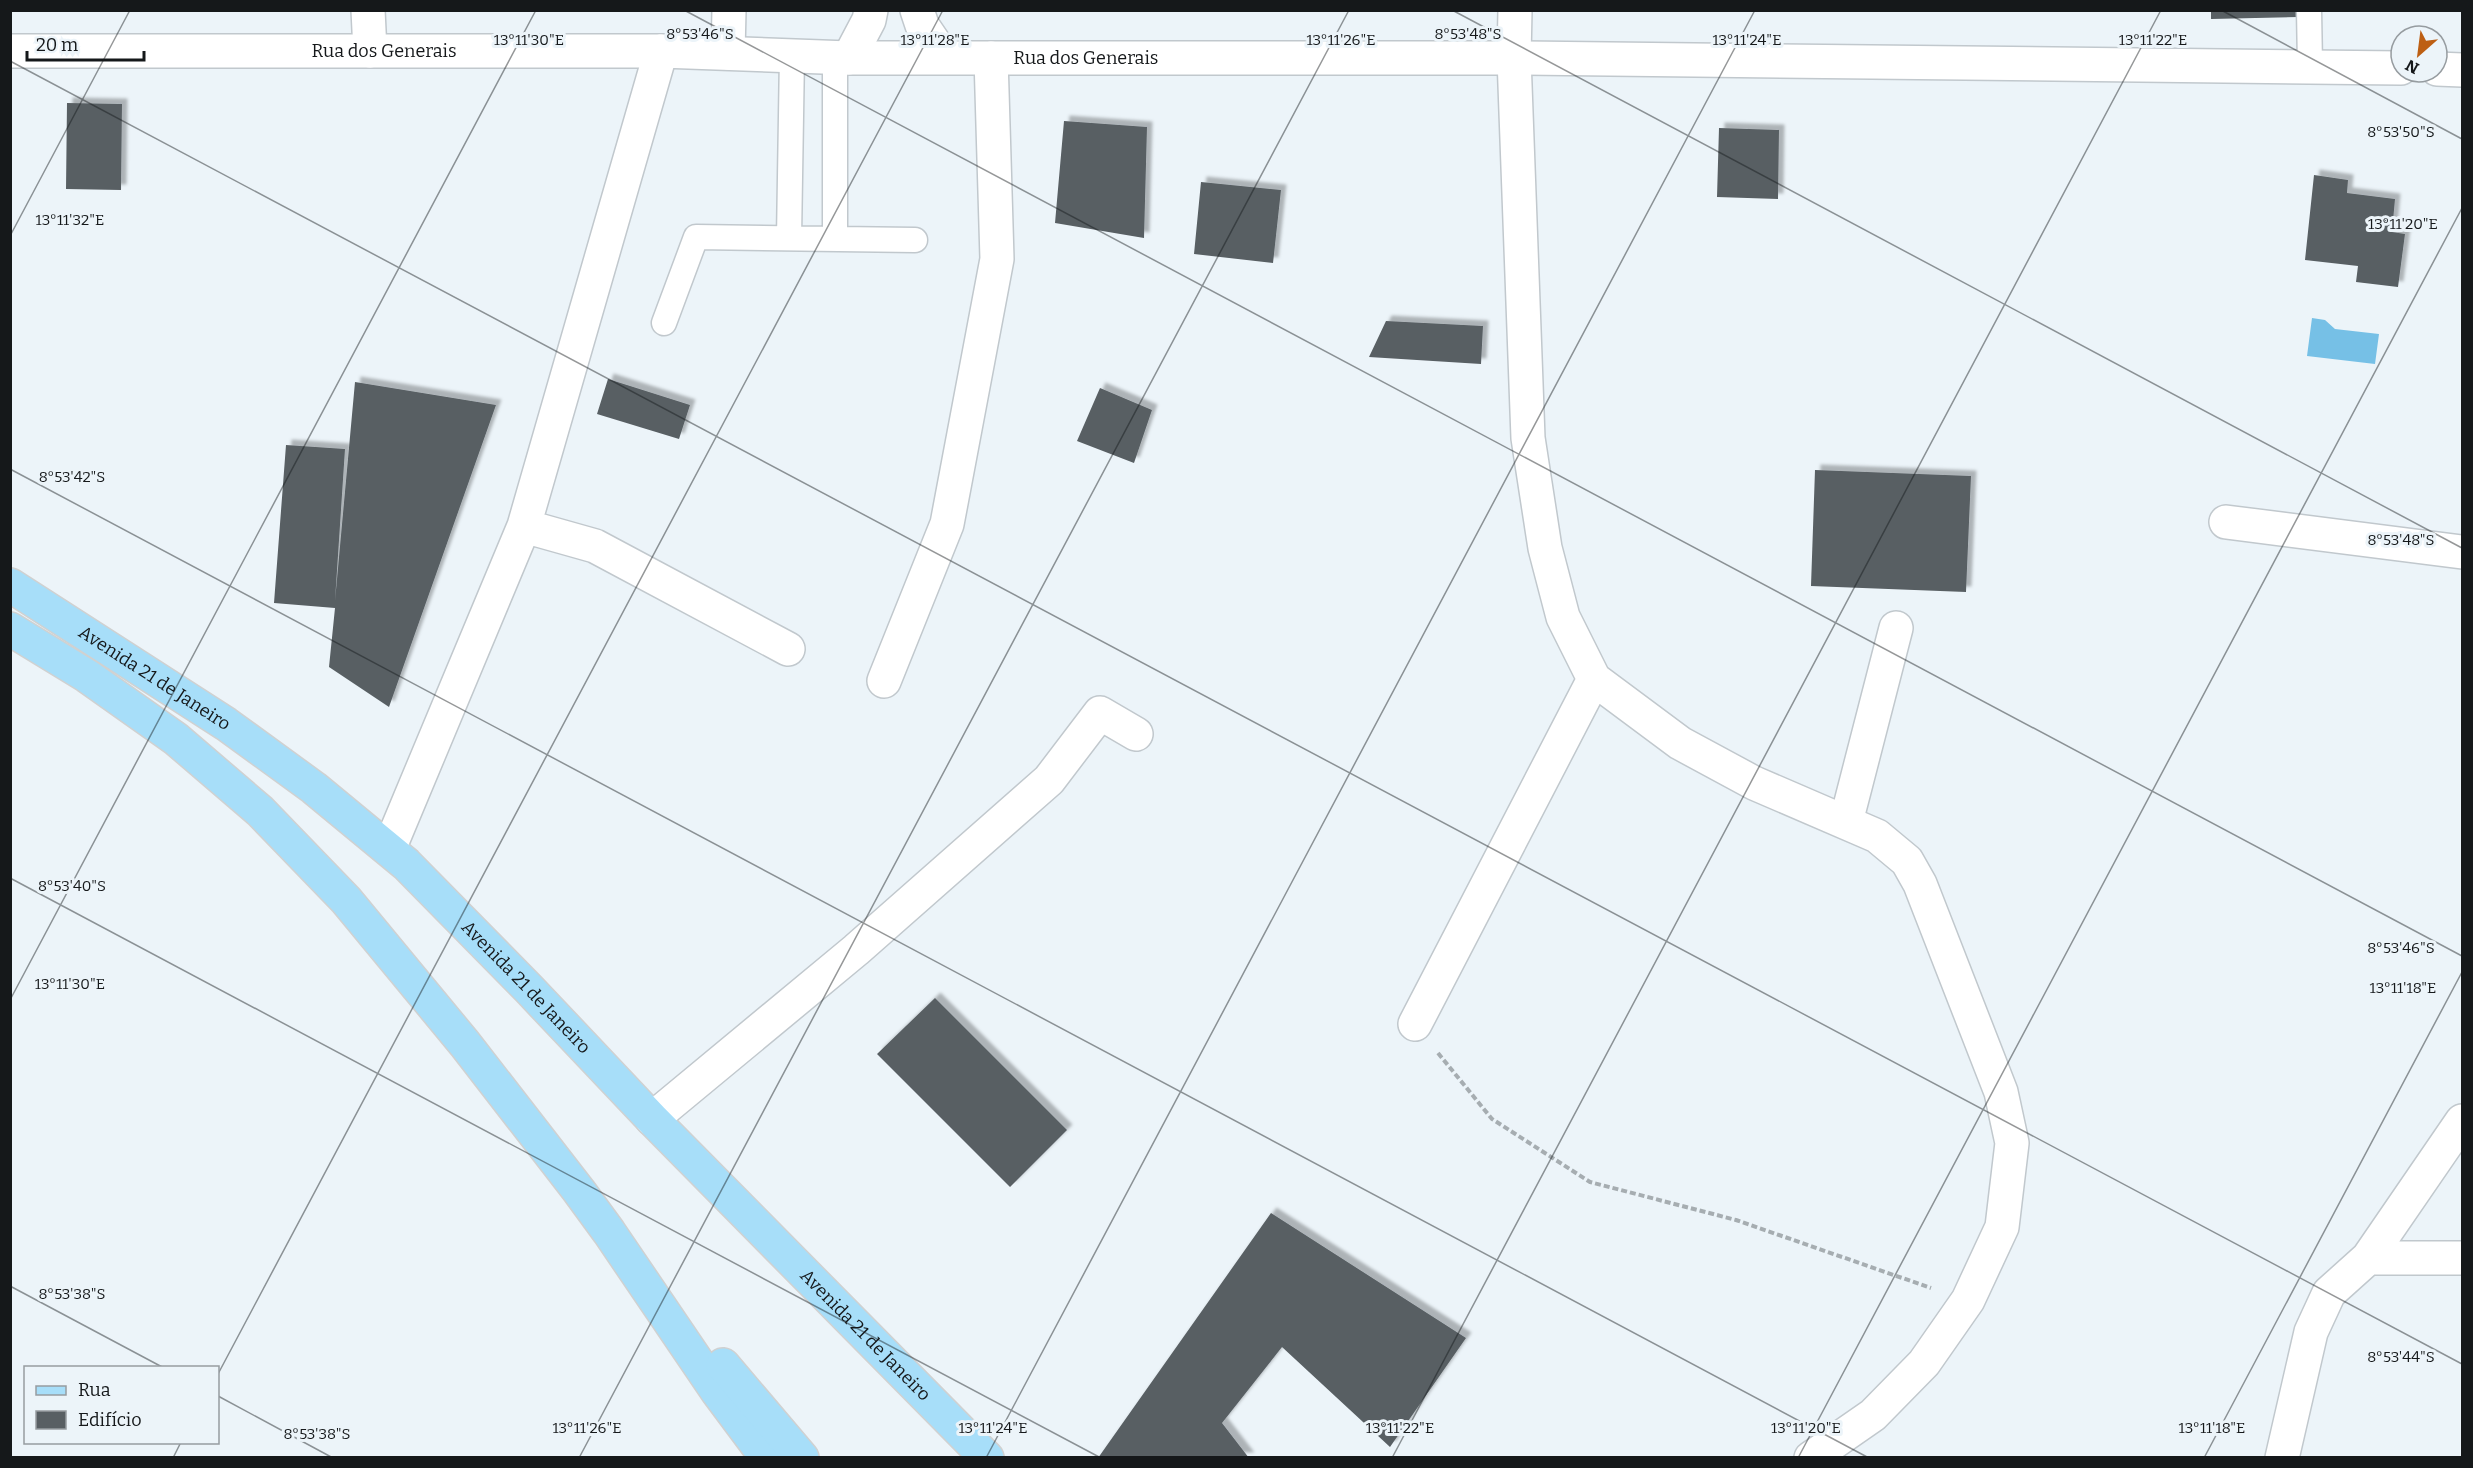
<svg xmlns="http://www.w3.org/2000/svg" width="2473" height="1468" viewBox="0 0 2473 1468" font-family="Bitter,serif">
<defs>
<filter id="shadow"><feDropShadow dx="5.5" dy="-5.5" stdDeviation="1.5" flood-color="#0004"/></filter>
</defs>
<rect width="100%" height="100%" fill="#ecf4f9"/>
<!-- water -->
<path fill="#76c0e6" d="M 2312,318 L 2325,320 L 2335,329 L 2379,334 L 2375,364 L 2307,356 Z"/>
<!-- building -->
<path fill="#585f63" filter="url(#shadow)" d="M 2211,10 L 2297,10 L 2298,17 L 2211,19 Z
M 67,103 L 122,104 L 121,190 L 66,189 Z
M 1064,121 L 1147,127 L 1144,238 L 1055,223 Z
M 1719,128 L 1779,130 L 1778,199 L 1717,197 Z
M 2314,175 L 2348,180 L 2347,193 L 2395,199 L 2392,232 L 2405,234 L 2398,287 L 2356,282 L 2358,266 L 2305,260 Z
M 1201,182 L 1281,190 L 1273,263 L 1194,254 Z
M 1386,321 L 1483,326 L 1481,364 L 1369,357 Z
M 608,379 L 690,405 L 679,439 L 597,414 Z
M 355,382 L 496,405 L 389,707 L 329,667 L 335,608 L 274,603 L 286,445 L 345,449 L 335,601 Z
M 1100,388 L 1152,410 L 1134,463 L 1077,441 Z
M 1815,470 L 1971,476 L 1966,592 L 1811,586 Z
M 935,998 L 1067,1130 L 1010,1187 L 877,1054 Z
M 1271,1213 L 1466,1338 L 1390,1447 L 1282,1347 L 1222,1423 L 1249,1458 L 1098,1458 Z"/>
<g fill="none" stroke-linecap="round" stroke-linejoin="round">
<!-- service casing -->
<g stroke="#c1c8cd" stroke-width="27">
<path id="service" d="M 2309,10 L 2310,65
M 835,57 L 835,239
M 789,238 L 792,55
M 664,323 L 696,237 L 915,240"/>
</g>
<!-- minor casing -->
<g stroke="#c1c8cd" stroke-width="36">
<path id="minor" d="M 368,10 L 370,51
M 917,10 L 922,25 L 943,56
M 1515,10 L 1514,58 L 1528,438 L 1545,548 L 1563,617 L 1594,679 L 1680,743 L 1754,783 L 1877,836 L 1907,861 L 1920,884 L 2001,1092 L 2012,1143 L 2002,1227 L 1968,1300 L 1924,1363 L 1873,1415 L 1811,1458
M 728,53 L 729,10
M 849,58 L 869,20 L 871,10
M 2226,522 L 2462,552
M 524,526 L 595,546 L 788,649
M 884,681 L 947,524 L 997,259 L 991,58
M 1846,822 L 1896,628
M 389,849 L 524,526 L 661,51
M 1415,1024 L 1594,679
M 652,1119 L 856,950 L 1049,780 L 1100,713 L 1136,734
M 2368,1258 L 2462,1258
M 2282,1458 L 2311,1332 L 2329,1293 L 2368,1258 L 2462,1121"/>
</g>
<!-- tertiary casing -->
<g stroke="#c1c8cd" stroke-width="36">
<g id="tertiary">
<path id="s1" d="M 10,51 L 661,51 L 849,58 L 1514,58 L 2401,68"/>
<path d="M 2437,69 L 2462,70"/>
</g>
</g>
<!-- primary casing -->
<g stroke="#d0d1d1" stroke-width="36">
<g id="primary">
<path id="s2" d="M 10,585 L 226,724 L 314,788 L 406,864 L 529,989 L 652,1119 L 987,1458"/>
<path d="M 10,629 L 87,676 L 176,739 L 260,811 L 346,900 L 465,1044 L 579,1191 L 609,1232 L 717,1391 L 767,1458"/>
<path d="M 723,1365 L 802,1458"/>
</g>
</g>
<!-- path -->
<path stroke="#a6adb1" stroke-width="4" stroke-dasharray="6 3" stroke-linecap="butt" d="M 1438,1053 L 1492,1119 L 1590,1182 L 1736,1220 L 1931,1288"/>
<!-- service -->
<use href="#service" stroke="#fff" stroke-width="24"/>
<!-- minor -->
<use href="#minor" stroke="#fff" stroke-width="33"/>
<!-- tertiary -->
<use href="#tertiary" stroke="#fff" stroke-width="33"/>
<!-- primary -->
<use href="#primary" stroke="#a7def9" stroke-width="33"/>
</g>
<!-- ticks -->
<path fill="none" stroke="#15181a" stroke-width="1.5" stroke-opacity="0.45" d="M 684,10 L 2462,956M 1452,10 L 2462,548M 2221,10 L 2462,139M 10,61 L 2462,1364M 10,236 L 130,10M 10,469 L 1869,1458M 10,878 L 1101,1458M 10,1000 L 536,10M 10,1286 L 164,1368M 218,1374 L 943,10M 218,1396 L 333,1458M 173,1458 L 181,1442M 579,1458 L 1349,10M 986,1458 L 1755,10M 1392,1458 L 2161,10M 1798,1458 L 2462,208M 2204,1458 L 2462,972"/>
<g text-anchor="middle" stroke-width="6" stroke-linejoin="round" paint-order="stroke">
<!-- street labels -->
<g font-size="18" fill="#15181a" stroke="#ecf4f9">
<text dy="6" stroke="none"><textPath href="#s1" startOffset="374">Rua dos Generais</textPath></text>
<text dy="6" stroke="none"><textPath href="#s1" startOffset="1076">Rua dos Generais</textPath></text>
<text dy="6" stroke="none"><textPath href="#s2" startOffset="172">Avenida 21 de Janeiro</textPath></text>
<text dy="6" stroke="none"><textPath href="#s2" startOffset="657">Avenida 21 de Janeiro</textPath></text>
<text dy="6" stroke="none"><textPath href="#s2" startOffset="1143">Avenida 21 de Janeiro</textPath></text>
</g>
</g>
<g font-size="15" text-anchor="middle" fill="#15181a" stroke="#ecf4f9" stroke-width="6" stroke-linejoin="round" paint-order="stroke">
<text x="700" y="39">8°53'46"S</text>
<text x="1468" y="39">8°53'48"S</text>
<text x="529" y="45">13°11'30"E</text>
<text x="935" y="45">13°11'28"E</text>
<text x="1341" y="45">13°11'26"E</text>
<text x="1747" y="45">13°11'24"E</text>
<text x="2153" y="45">13°11'22"E</text>
<text x="2401" y="137">8°53'50"S</text>
<text x="70" y="225">13°11'32"E</text>
<text x="2403" y="229">13°11'20"E</text>
<text x="72" y="482">8°53'42"S</text>
<text x="2401" y="545">8°53'48"S</text>
<text x="72" y="891">8°53'40"S</text>
<text x="2401" y="953">8°53'46"S</text>
<text x="70" y="989">13°11'30"E</text>
<text x="2403" y="993">13°11'18"E</text>
<text x="72" y="1299">8°53'38"S</text>
<text x="2401" y="1362">8°53'44"S</text>
<text x="587" y="1433">13°11'26"E</text>
<text x="993" y="1433">13°11'24"E</text>
<text x="1400" y="1433">13°11'22"E</text>
<text x="1806" y="1433">13°11'20"E</text>
<text x="2212" y="1433">13°11'18"E</text>
<text x="317" y="1439">8°53'38"S</text>
</g>
<!-- border -->
<rect width="2473" height="1468" fill="none" stroke="#15181a" stroke-width="24"/>
<!-- legend -->
<rect x="24" y="1366" width="195" height="78" fill="#ecf4f9" stroke="#969ca0" stroke-width="1.5"/>
<rect x="36" y="1386" width="30" height="9" fill="#a7def9" stroke="#969ca0" stroke-width="1.5"/>
<text x="78" y="1396" font-size="18" fill="#15181a">Rua</text>
<rect x="36" y="1411" width="30" height="18" fill="#585f63" stroke="#969ca0" stroke-width="1.5"/>
<text x="78" y="1426" font-size="18" fill="#15181a">Edifício</text>
<!-- north arrow -->
<g transform="translate(2419 54) rotate(208)"><circle r="28" fill="#ecf4f9" stroke="#969ca0" stroke-width="1.5"/>
<path d="M0-4.5L10 22L0 15L-10 22Z" fill="#bd5f13"/>
<text y="-9" font-size="16" font-weight="bold" text-anchor="middle" fill="#15181a">N</text>
</g>
<!-- scale -->
<path d="M27 51v9h117v-9" fill="none" stroke="#15181a" stroke-width="3"/>
<text x="36" y="51" font-size="18" fill="#15181a" stroke="#ecf4f9" stroke-width="4.5" paint-order="stroke">20 m</text>
</svg>
